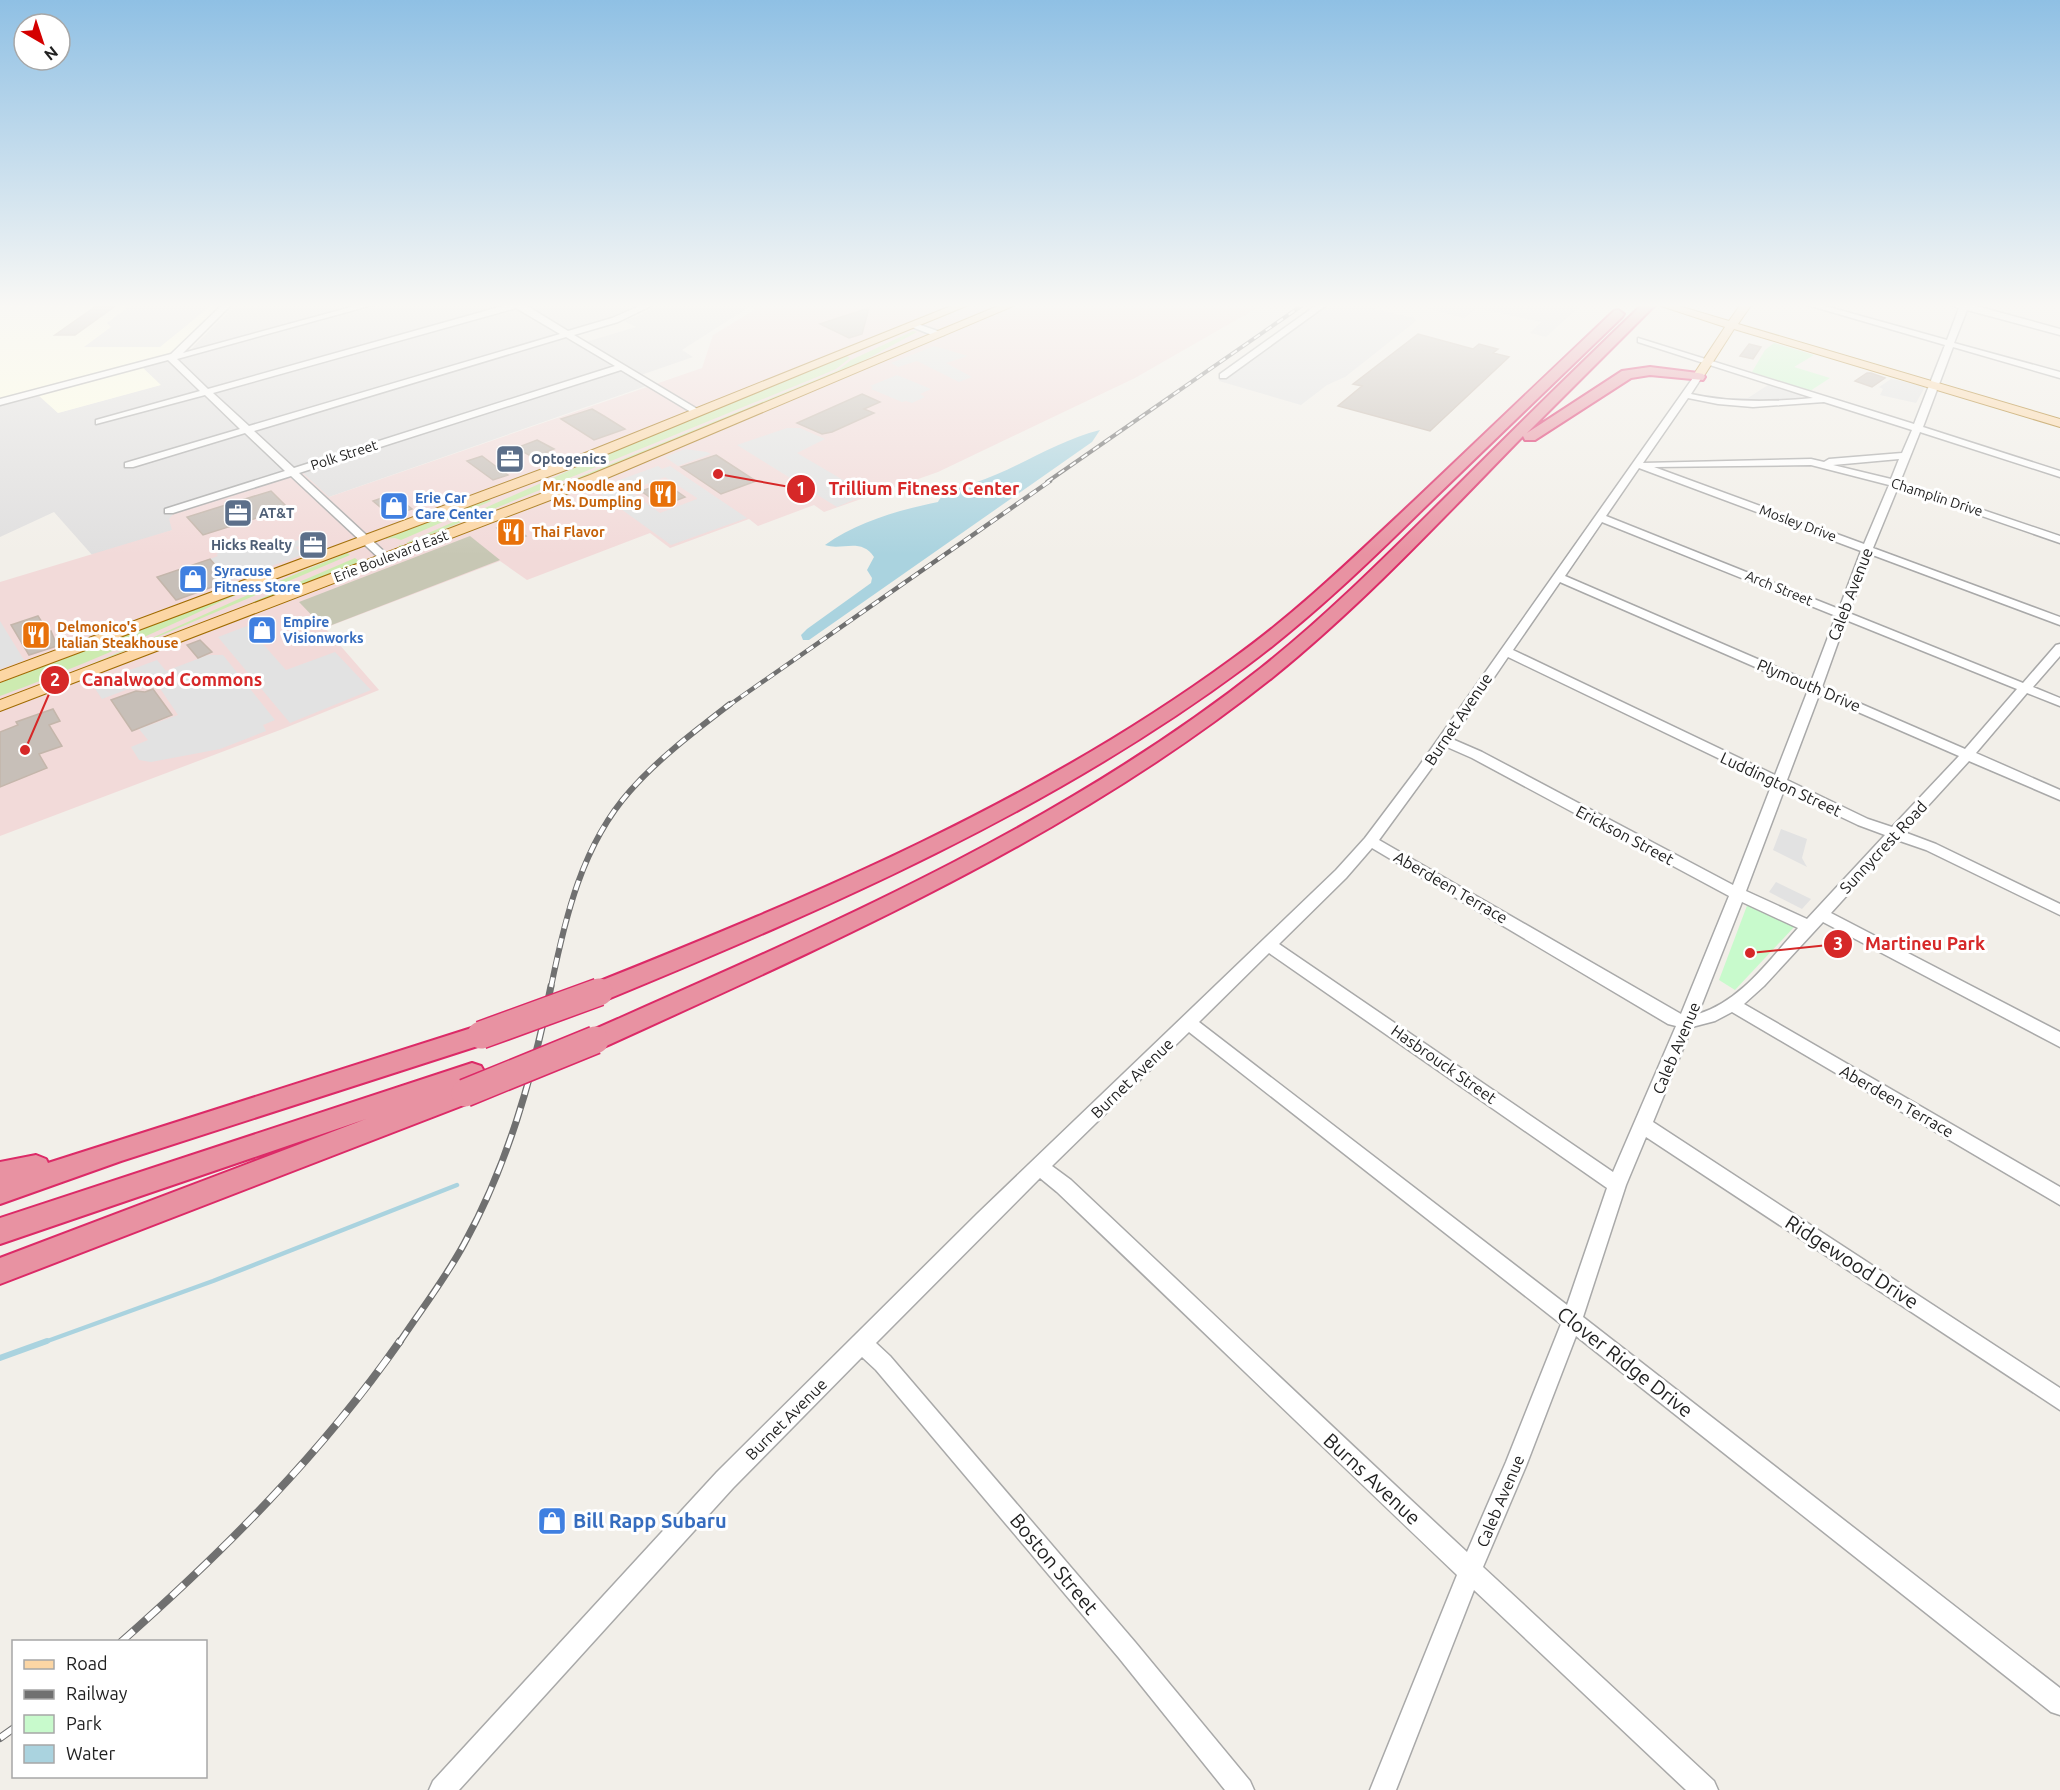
<svg xmlns="http://www.w3.org/2000/svg" width="2060" height="1790" viewBox="0 0 2060 1790" font-family="Ubuntu,sans-serif">
<rect width="100%" height="100%" fill="#f2efe9"/>
<!-- residential -->
<path fill="#e0dfdf" d="M 307,304 L 346,304 L 358,311 L 375,306 L 373,304 L 641,304 L 635,311 L 563,334 L 649,385 L 329,497 L 173,530 L 93,556 L 54,512 L 0,537 L 0,406 L 40,396 L 58,413 L 160,385 L 142,367 L 187,356 L 195,345 L 233,308 Z
M 659,304 L 754,304 L 682,350 L 693,357 L 641,375 L 586,342 L 636,327 L 624,321 L 643,314 Z"/>
<!-- commercial -->
<path fill="#f2dad9" d="M 769,304 L 1264,304 L 1135,378 L 938,472 L 824,512 L 814,505 L 758,526 L 749,519 L 670,548 L 650,533 L 527,580 L 500,561 L 325,628 L 379,690 L 280,730 L 0,836 L 0,582 L 172,530 L 169,519 L 175,512 L 302,472 L 329,497 L 702,368 L 713,335 L 756,309 Z"/>
<!-- education -->
<path fill="#ffffe5" d="M 0,304 L 225,304 L 176,350 L 165,355 L 0,400 Z
M 142,367 L 161,385 L 58,413 L 38,395 Z"/>
<!-- construction -->
<path fill="#c7c7b4" d="M 470,536 L 500,560 L 324,628 L 299,602 Z"/>
<!-- grass -->
<path fill="#cdebb0" d="M 913,331 L 917,332 L 850,368 L 523,504 L 405,549 L 397,548 L 400,545 L 411,546 L 837,371 L 851,360 Z
M 847,356 L 850,358 L 836,369 L 817,377 L 410,543 L 406,543 L 602,456 Z
M 489,499 L 491,501 L 401,540 L 395,538 L 384,539 Z
M 345,552 C 303,569 260,584 218,603 C 146,637 74,669 0,696 L 0,683 Z
M 347,553 L 350,555 L 0,704 L 0,700 C 119,658 230,599 347,553 Z
M 355,558 L 361,563 L 253,604 L 253,602 Z"/>
<!-- park -->
<path fill="#c8facc" d="M 1774,343 L 1814,355 L 1794,367 L 1830,378 L 1810,391 L 1752,372 L 1765,350 Z
M 1748,903 L 1795,926 L 1735,990 L 1719,980 Z"/>
<!-- parking -->
<path fill="#e2e2e2" fill-rule="evenodd" d="M 132,304 L 213,304 L 160,347 L 84,347 L 111,327 L 107,323 Z
M 1324,304 L 1344,307 L 1348,304 L 1355,304 L 1414,318 L 1416,321 L 1345,377 L 1327,385 L 1301,405 L 1219,381 L 1223,376 Z
M 1436,304 L 1566,304 L 1578,307 L 1546,337 L 1530,333 L 1541,322 L 1476,308 L 1464,318 L 1429,309 Z
M 934,346 L 968,356 L 946,363 L 972,377 L 959,382 L 917,361 L 898,367 L 891,363 Z
M 897,375 L 931,389 L 920,394 L 925,397 L 912,403 L 906,401 L 902,402 L 871,389 L 873,387 L 870,386 Z
M 1891,379 L 1897,380 L 1925,387 L 1916,403 L 1880,395 L 1883,389 L 1879,387 Z
M 1768,385 L 1804,395 L 1795,401 L 1723,401 L 1721,398 L 1748,398 Z
M 787,428 L 800,428 L 825,439 L 797,453 L 867,494 L 837,507 L 737,445 Z
M 685,449 L 707,452 L 711,454 L 678,466 L 665,457 Z
M 658,466 L 662,469 L 670,466 L 747,518 L 671,545 L 596,491 L 602,489 L 600,487 ZM 665,477 L 697,498 L 697,499 L 660,513 L 629,491 Z
M 298,540 L 303,545 L 296,547 L 299,551 L 307,548 L 311,552 L 229,581 L 210,559 L 218,556 L 216,554 L 249,543 L 259,553 Z
M 0,621 L 24,660 L 0,669 Z
M 247,626 L 286,670 L 335,652 L 371,690 L 290,723 L 218,637 Z
M 208,655 L 223,655 L 275,720 L 263,725 L 266,731 L 220,749 L 151,762 L 139,760 L 131,747 L 148,740 L 139,729 L 178,715 L 157,684 L 172,678 L 168,674 L 102,699 L 92,684 L 157,660 L 166,671 Z
M 1781,829 L 1807,839 L 1802,858 L 1807,867 L 1773,850 Z
M 1776,882 L 1811,899 L 1802,909 L 1769,892 Z"/>
<!-- water -->
<path fill="#aad3df" d="M 1100,430 L 1092,442 L 809,640 L 803,640 L 801,635 L 807,629 L 871,583 L 872,578 L 867,570 L 874,557 C 861,537 842,551 825,545 C 857,522 899,510 938,502 C 943,491 963,487 974,483 C 1017,469 1056,441 1100,430 Z"/>
<g fill="none" stroke-linecap="round" stroke-linejoin="round">
<!-- stream-far1 -->
<path stroke="#aad3df" stroke-width="4.5" d="M 42,1343 L 213,1281 L 457,1185"/>
<!-- stream -->
<path stroke="#aad3df" stroke-width="6" d="M 0,1358 L 47,1341"/>
</g>
<!-- building -->
<path fill="#c7bfb8" stroke="#c4b6ab" stroke-width="1.5" d="M 99,304 L 118,304 L 75,335 L 55,335 Z
M 869,308 L 862,334 L 849,338 L 820,324 Z
M 1418,334 L 1473,349 L 1479,344 L 1498,349 L 1493,353 L 1509,357 L 1430,431 L 1338,406 L 1362,386 L 1353,384 Z
M 1749,344 L 1761,347 L 1753,359 L 1740,356 Z
M 1867,373 L 1871,373 L 1885,378 L 1872,387 L 1855,381 Z
M 862,394 L 880,402 L 864,409 L 874,413 L 832,432 L 822,434 L 797,423 Z
M 592,409 L 604,416 L 625,429 L 594,440 L 561,419 Z
M 537,440 L 554,449 L 546,452 L 555,457 L 542,462 L 516,448 Z
M 716,455 L 756,481 L 721,494 L 681,467 Z
M 482,456 L 498,468 L 508,475 L 493,480 L 467,461 Z
M 665,483 L 685,497 L 662,506 L 641,491 Z
M 271,491 L 288,508 L 203,535 L 187,517 Z
M 393,494 L 412,509 L 391,516 L 373,501 Z
M 510,523 L 526,536 L 513,541 L 497,528 Z
M 210,559 L 229,581 L 176,600 L 157,577 Z
M 38,616 L 48,632 L 51,631 L 57,646 L 29,655 L 11,625 Z
M 200,640 L 212,652 L 198,658 L 187,645 Z
M 153,689 L 172,715 L 132,731 L 111,700 L 136,691 L 145,692 Z
M 53,709 L 60,721 L 49,725 L 62,746 L 39,754 L 47,768 L 0,787 L 0,732 L 18,725 L 16,722 Z"/>
<g fill="none" stroke-linecap="round" stroke-linejoin="round">
<!-- minor casing -->
<g stroke="#a9a9a9" stroke-width="3">
<path id="minor" d="M 223,304 L 232,304 L 183,353 L 362,304 L 376,304 L 177,359 L 208,389 L 510,304 L 524,304 L 568,331 L 612,318 L 644,304 L 655,304 L 618,322 L 574,335 L 704,413 L 696,415 L 621,370 L 299,473 L 389,556 L 391,558 L 385,561 L 381,560 L 291,476 L 173,513 L 165,513 L 165,509 L 285,471 L 245,433 L 133,467 L 125,467 L 125,463 L 240,429 L 205,395 L 96,424 L 96,420 L 200,391 L 168,360 L 0,405 L 0,399 L 171,354 ZM 516,308 L 560,334 L 249,426 L 213,393 ZM 566,337 L 615,366 L 294,468 L 254,431 Z
M 1318,304 L 1328,304 L 1226,378 L 1220,378 L 1220,374 Z
M 1804,304 L 1818,304 L 1947,340 L 1959,308 L 1949,304 L 1969,304 L 2060,329 L 2060,335 L 1967,310 L 1954,343 L 2060,372 L 2060,378 L 1953,347 L 1923,427 L 2060,471 L 2060,477 L 1920,432 L 1900,482 L 2060,536 L 2060,543 L 1898,487 L 1873,548 L 2060,617 L 2060,625 L 1870,554 L 1849,613 L 2023,683 L 2056,645 L 2060,644 L 2060,656 L 2033,687 L 2060,698 L 2060,706 L 2027,693 L 1976,753 L 2060,790 L 2060,800 L 1969,761 L 1904,832 L 1936,844 L 2060,904 L 2060,915 L 1926,850 L 1897,840 L 1831,913 L 2060,1032 L 2060,1047 L 1823,922 L 1764,986 L 1744,1004 L 2060,1187 L 2060,1205 L 1732,1012 L 1715,1021 L 1692,1027 L 1653,1122 L 2060,1388 L 2060,1410 L 1646,1137 L 1626,1185 L 1583,1317 L 2060,1688 L 2060,1715 L 2051,1712 L 1576,1336 L 1526,1466 L 1483,1567 L 1714,1781 L 1718,1790 L 1686,1790 L 1474,1590 L 1396,1790 L 1370,1790 L 1457,1575 C 1323,1448 1191,1319 1057,1192 L 1040,1178 L 876,1343 L 890,1356 L 1135,1642 L 1250,1781 L 1254,1790 L 1225,1790 L 1119,1658 L 876,1370 L 862,1357 L 733,1488 L 459,1790 L 429,1790 L 433,1781 L 717,1472 L 978,1213 L 1336,870 L 1365,838 L 1417,769 L 1695,375 L 1702,377 L 1691,394 C 1731,403 1772,402 1813,398 L 1638,342 L 1638,338 L 1914,424 L 1945,345 ZM 1688,398 L 1718,404 L 1753,407 L 1824,402 L 1912,430 L 1902,453 L 1829,459 L 1824,462 L 1811,459 L 1643,463 ZM 1899,459 L 1891,479 L 1833,465 ZM 1811,465 L 1889,485 L 1864,544 L 1654,467 ZM 1639,468 L 1861,551 L 1839,609 L 1606,516 ZM 1602,522 L 1836,616 L 1811,682 L 1565,576 ZM 1560,582 L 1808,690 L 1775,775 L 1513,650 ZM 1846,620 L 2017,689 L 1965,749 L 1822,687 ZM 1508,657 L 1772,784 L 1733,885 L 1482,752 L 1452,739 ZM 1819,695 L 1959,756 L 1892,827 L 1868,819 L 1787,780 ZM 1447,747 L 1472,758 L 1729,896 L 1681,1014 L 1379,840 ZM 1784,790 L 1858,825 L 1885,835 L 1807,919 L 1746,891 ZM 1372,848 L 1668,1024 L 1676,1026 L 1613,1172 L 1279,944 L 1346,878 ZM 1742,902 L 1798,928 C 1770,959 1740,1002 1698,1014 ZM 1269,953 L 1607,1188 L 1567,1305 L 1199,1022 ZM 1189,1032 L 1561,1324 L 1506,1462 L 1467,1552 C 1334,1429 1203,1304 1071,1180 L 1052,1166 Z
M 915,323 L 943,333 L 944,335 L 937,337 L 912,327 L 912,323 Z"/>
</g>
<!-- major casing -->
<g stroke="#a06b00" stroke-width="2">
<path id="major" d="M 956,304 L 971,304 L 590,461 L 0,682 L 0,671 L 580,455 Z
M 1003,304 L 1018,304 L 600,481 L 0,711 L 0,700 L 590,475 Z
M 1655,304 L 1672,304 L 1729,321 L 1741,304 L 1752,304 L 1738,324 L 2060,419 L 2060,427 L 1734,329 L 1702,379 L 1694,379 L 1692,377 L 1725,327 Z"/>
</g>
<!-- highway casing -->
<g stroke="#dc2a67" stroke-width="4">
<path id="highway" d="M 1643,304 L 1656,304 L 1527,433 L 1622,371 L 1650,367 L 1698,373 L 1703,374 L 1705,377 L 1703,380 L 1650,375 L 1631,378 L 1535,440 L 1525,440 L 1523,436 C 1442,519 1363,604 1273,677 C 1073,837 836,941 604,1047 L 595,1050 L 586,1047 L 582,1040 L 586,1033 C 819,930 1059,828 1261,668 C 1329,614 1390,552 1452,491 C 1515,428 1578,366 1643,304 Z
M 1618,310 L 1624,314 L 1622,317 C 1557,380 1491,443 1426,506 C 1368,563 1310,619 1245,667 C 1051,811 830,907 608,999 L 599,1001 L 590,999 L 587,992 L 590,985 C 813,896 1037,802 1232,659 C 1298,612 1356,555 1415,500 C 1481,437 1547,374 1614,311 Z
M 481,1025 L 490,1028 L 493,1035 L 490,1042 L 121,1161 L 0,1204 L 0,1162 L 36,1155 L 46,1159 L 48,1163 Z
M 472,1063 L 481,1066 L 485,1073 L 481,1080 L 470,1084 L 474,1085 L 478,1093 L 474,1101 L 0,1284 L 0,1258 L 366,1119 L 0,1244 L 0,1218 Z"/>
</g>
<!-- minor -->
<use href="#minor" fill="#fff" fill-rule="evenodd"/>
<!-- major -->
<use href="#major" fill="#fcd6a4" fill-rule="evenodd"/>
<!-- highway -->
<use href="#highway" fill="#e892a2" fill-rule="evenodd"/>
<!-- rail-far4 casing -->
<g stroke="#707070" stroke-width="4">
<path id="rail-far4" d="M 1047,482 L 1304,304"/>
</g>
<!-- rail-far3 casing -->
<g stroke="#707070" stroke-width="4.5">
<path id="rail-far3" d="M 728,706 L 1050,481"/>
</g>
<!-- rail-far2 casing -->
<g stroke="#707070" stroke-width="6">
<path id="rail-far2" d="M 551,987 C 565,918 582,845 630,791 C 659,758 695,731 730,704"/>
</g>
<!-- rail-far1 casing -->
<g stroke="#707070" stroke-width="7">
<path id="rail-far1" d="M 399,1343 C 421,1310 445,1279 464,1244 C 508,1164 533,1075 551,986"/>
</g>
<!-- rail casing -->
<g stroke="#707070" stroke-width="8">
<path id="rail" d="M 121,1642 C 224,1551 321,1454 400,1341
M 0,1738 L 14,1728"/>
</g>
<!-- rail-far4 -->
<use href="#rail-far4" stroke="#fff" stroke-width="2" stroke-dasharray="7" stroke-linecap="butt"/>
<!-- rail-far3 -->
<use href="#rail-far3" stroke="#fff" stroke-width="3" stroke-dasharray="8" stroke-linecap="butt"/>
<!-- rail-far2 -->
<use href="#rail-far2" stroke="#fff" stroke-width="4" stroke-dasharray="10" stroke-linecap="butt"/>
<!-- rail-far1 -->
<use href="#rail-far1" stroke="#fff" stroke-width="4.5" stroke-dasharray="14" stroke-linecap="butt"/>
<!-- rail -->
<use href="#rail" stroke="#fff" stroke-width="6" stroke-dasharray="17" stroke-linecap="butt"/>
<!-- highway-bridge casing -->
<g stroke="#dc2a67" stroke-width="30" stroke-linecap="butt">
<path id="highway-bridge" d="M 481,1035 L 599,992
M 465,1093 L 595,1040"/>
</g>
<!-- highway-bridge -->
<use href="#highway-bridge" stroke="#e892a2" stroke-width="27"/>
</g>
<!-- sky -->
<linearGradient id="sky" x2="0" y2="1"><stop stop-color="#8fc0e4"/><stop offset="0.55" stop-color="#f9f8f5"/><stop offset="1" stop-color="#f9f8f5" stop-opacity="0"/></linearGradient>
<rect width="2060" height="555" fill="url(#sky)"/>
<!-- icons -->
<defs>
<g id="office-square" transform="scale(1.5)"><rect x="-9" y="-9" width="18" height="18" rx="4" fill="#5c6f8a" stroke="#fff"/><path d="M-6-3h4V-5.5h4V-3h4V5H-6ZM-1-4.5V-3h2v-1.5ZM-6 0V1H6V0Z" fill="#fff"/></g>
<g id="restaurant-square" transform="scale(1.5)"><rect x="-9" y="-9" width="18" height="18" rx="4" fill="#e8710a" stroke="#fff"/><path d="M-5-6h1v4h1v-4h1v4h1v-4h1v5L-1.5 .5V6h-2V.5L-5-1ZM5-6V6H3V1.5H1.5Q1.5-4 5-6Z" fill="#fff"/></g>
<g id="shop-square" transform="scale(1.5)"><rect x="-9" y="-9" width="18" height="18" rx="4" fill="#3f7fe0" stroke="#fff"/><path d="M-5-2.5h2.3a2.7 3.5 0 0 1 5.4 0H5L5.5 6h-11ZM-1.5-2.5h3a1.5 2.3 0 0 0-3 0Z" fill="#fff"/></g>
</defs>
<g fill-rule="evenodd">
<use href="#office-square" x="510" y="459"/>
<use href="#restaurant-square" x="663" y="494"/>
<use href="#shop-square" x="394" y="506"/>
<use href="#office-square" x="238" y="513"/>
<use href="#restaurant-square" x="511" y="532"/>
<use href="#office-square" x="313" y="545"/>
<use href="#shop-square" x="193" y="579"/>
<use href="#shop-square" x="262" y="630"/>
<use href="#restaurant-square" x="36" y="635"/>
<use href="#shop-square" x="552" y="1521"/>
</g>
<g text-anchor="middle" stroke-width="6" stroke-linejoin="round" paint-order="stroke">
<!-- far-street labels -->
<g font-size="14" fill="#222" stroke="#fff">
<text transform="translate(344 455) rotate(-18)" y="5">Polk Street</text>
<text transform="translate(1937 497) rotate(18)" y="5">Champlin Drive</text>
<text transform="translate(1798 523) rotate(20)" y="5">Mosley Drive</text>
<text transform="translate(391 556) rotate(-21)" y="5">Erie Boulevard East</text>
<text transform="translate(1779 588) rotate(22)" y="5">Arch Street</text>
</g>
<!-- far-service labels -->
<g font-size="14" font-weight="bold" fill="#4e5e75" stroke="#fff" text-anchor="start">
<text x="531" y="464">Optogenics</text>
<text x="259" y="518">AT&amp;T</text>
<text x="292" y="550" text-anchor="end">Hicks Realty</text>
</g>
<!-- far-food labels -->
<g font-size="14" font-weight="bold" fill="#c56008" stroke="#fff" text-anchor="start">
<text x="642" y="491" text-anchor="end">Mr. Noodle and<tspan x="642" dy="16">Ms. Dumpling</tspan></text>
<text x="532" y="537">Thai Flavor</text>
<text x="57" y="632">Delmonico's<tspan x="57" dy="16">Italian Steakhouse</tspan></text>
</g>
<!-- far-shop labels -->
<g font-size="14" font-weight="bold" fill="#366cbe" stroke="#fff" text-anchor="start">
<text x="415" y="503">Erie Car<tspan x="415" dy="16">Care Center</tspan></text>
<text x="214" y="576">Syracuse<tspan x="214" dy="16">Fitness Store</tspan></text>
<text x="283" y="627">Empire<tspan x="283" dy="16">Visionworks</tspan></text>
</g>
<!-- street labels -->
<g font-size="16" fill="#222" stroke="#fff">
<text transform="translate(1850 594) rotate(-69)" y="6">Caleb Avenue</text>
<text transform="translate(1809 685) rotate(23)" y="6">Plymouth Drive</text>
<text transform="translate(1458 719) rotate(-56)" y="6">Burnet Avenue</text>
<text transform="translate(1781 784) rotate(25)" y="6">Luddington Street</text>
<text transform="translate(1625 835) rotate(28)" y="6">Erickson Street</text>
<text transform="translate(1883 847) rotate(-47)" y="6">Sunnycrest Road</text>
<text transform="translate(1451 887) rotate(30)" y="6">Aberdeen Terrace</text>
<text transform="translate(1676 1048) rotate(-67)" y="6">Caleb Avenue</text>
<text transform="translate(1444 1064) rotate(35)" y="6">Hasbrouck Street</text>
<text transform="translate(1132 1078) rotate(-44)" y="6">Burnet Avenue</text>
<text transform="translate(1897 1101) rotate(30)" y="6">Aberdeen Terrace</text>
<text transform="translate(786 1419) rotate(-45)" y="6">Burnet Avenue</text>
<text transform="translate(1500 1501) rotate(-67)" y="6">Caleb Avenue</text>
</g>
<!-- near-street labels -->
<g font-size="20" fill="#222" stroke="#fff">
<text transform="translate(1852 1262) rotate(33)" y="7">Ridgewood Drive</text>
<text transform="translate(1625 1362) rotate(38)" y="7">Clover Ridge Drive</text>
<text transform="translate(1372 1479) rotate(43)" y="7">Burns Avenue</text>
<text transform="translate(1054 1564) rotate(50)" y="7">Boston Street</text>
</g>
<!-- near-shop labels -->
<g font-size="20" font-weight="bold" fill="#366cbe" stroke="#fff" text-anchor="start">
<text x="573" y="1528">Bill Rapp Subaru</text>
</g>
</g>
<!-- callouts -->
<path fill="none" stroke="#d62828" stroke-width="2" d="M718 474L801 489M25 750L55 680M1750 953L1838 944"/>
<g fill="#d62828" stroke="#fff" stroke-width="2">
<circle cx="718" cy="474" r="6"/>
<circle cx="25" cy="750" r="6"/>
<circle cx="1750" cy="953" r="6"/>
<circle cx="801" cy="489" r="15"/>
<circle cx="55" cy="680" r="15"/>
<circle cx="1838" cy="944" r="15"/>
</g>
<g font-size="18" text-anchor="middle" font-weight="bold" fill="#fff">
<text x="801" y="495">1</text>
<text x="55" y="686">2</text>
<text x="1838" y="950">3</text>
</g>
<g font-size="18" text-anchor="middle" font-weight="bold" fill="#d62828" stroke="#fff" stroke-width="6" stroke-linejoin="round" paint-order="stroke">
<text x="924" y="495">Trillium Fitness Center</text>
<text x="172" y="686">Canalwood Commons</text>
<text x="1925" y="950">Martineu Park</text>
</g>
<!-- legend -->
<rect x="12" y="1640" width="195" height="138" fill="#ffffff" stroke="#a7a7a7" stroke-width="1.5"/>
<rect x="24" y="1660" width="30" height="9" fill="#fcd6a4" stroke="#a7a7a7" stroke-width="1.5"/>
<text x="66" y="1670" font-size="18" fill="#222222">Road</text>
<rect x="24" y="1690" width="30" height="9" fill="#707070" stroke="#a7a7a7" stroke-width="1.5"/>
<text x="66" y="1700" font-size="18" fill="#222222">Railway</text>
<rect x="24" y="1715" width="30" height="18" fill="#c8facc" stroke="#a7a7a7" stroke-width="1.5"/>
<text x="66" y="1730" font-size="18" fill="#222222">Park</text>
<rect x="24" y="1745" width="30" height="18" fill="#aad3df" stroke="#a7a7a7" stroke-width="1.5"/>
<text x="66" y="1760" font-size="18" fill="#222222">Water</text>
<!-- north arrow -->
<g transform="translate(42 42) rotate(141)"><circle r="28" fill="#ffffff" stroke="#a7a7a7" stroke-width="1.5"/>
<path d="M0-4.5L10 22L0 15L-10 22Z" fill="#d40000"/>
<text y="-9" font-size="16" font-weight="bold" text-anchor="middle" fill="#222222">N</text>
</g>
</svg>
